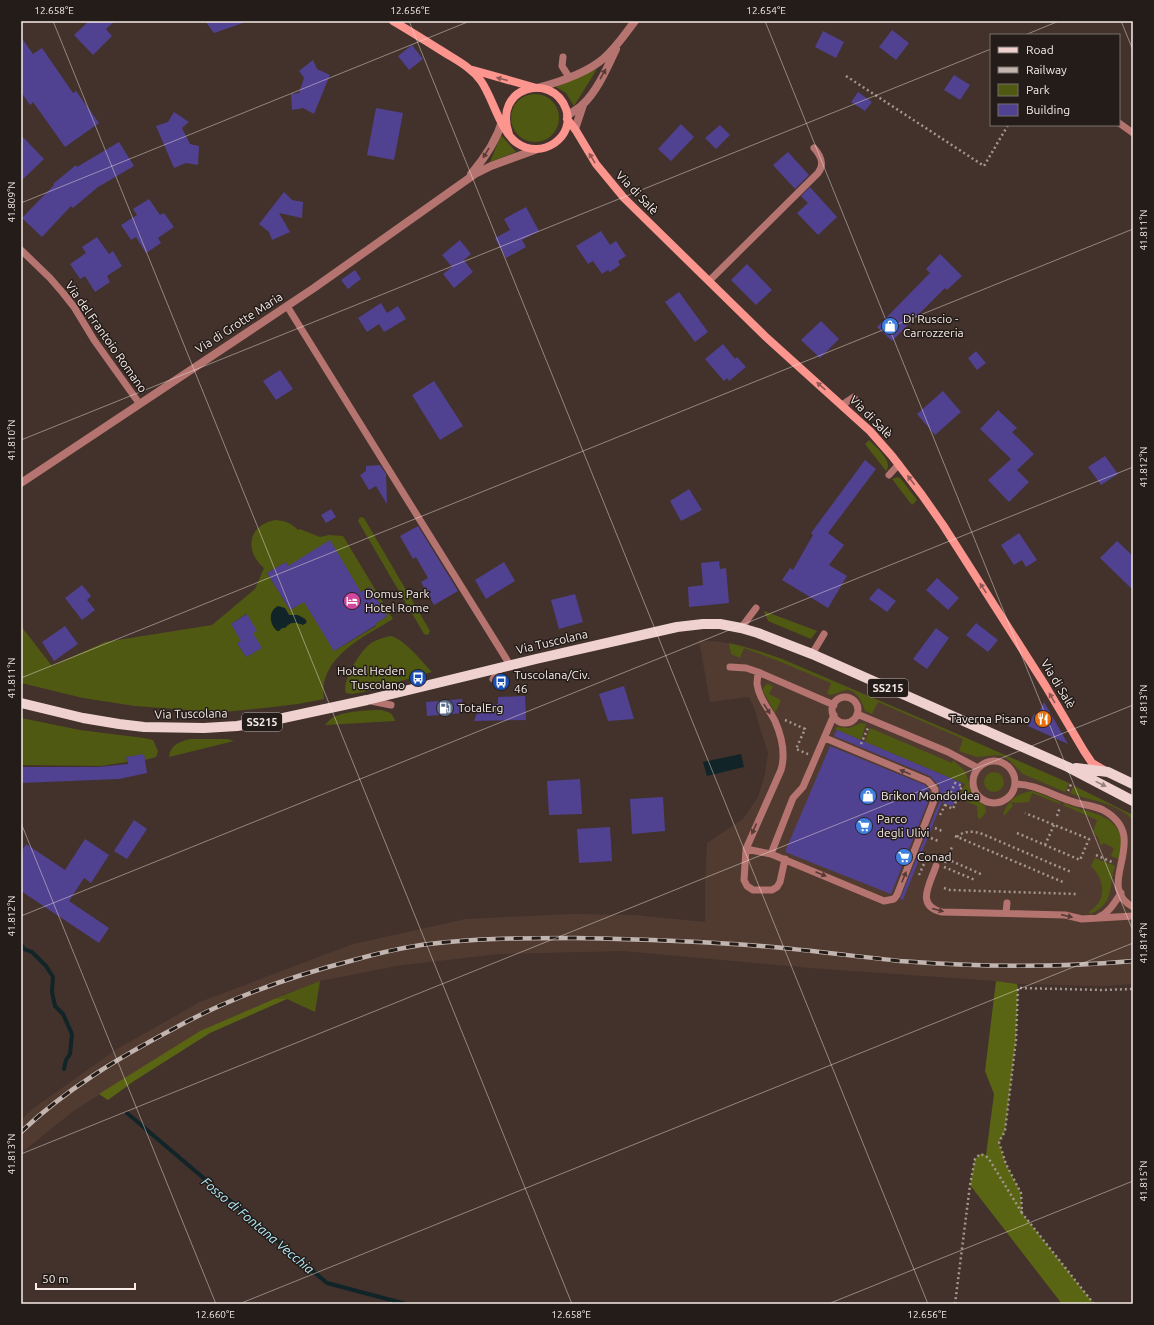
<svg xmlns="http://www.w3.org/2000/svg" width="1154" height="1325" viewBox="0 0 1154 1325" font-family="Ubuntu,sans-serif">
<rect width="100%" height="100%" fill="#43322b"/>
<!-- built -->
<path fill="#513b31" d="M 699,640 L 721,642 L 740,645 L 782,659 L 948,730 L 1069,783 L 1133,815 L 1133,984 L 1102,986 L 1017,984 L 996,981 L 810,968 L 624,951 L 500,954 L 402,965 L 320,981 L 274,999 L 200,1031 L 75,1110 L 21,1153 L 21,1120 L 35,1107 L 117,1049 L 200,1002 L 353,944 L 466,919 L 572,914 L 634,915 L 705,922 L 705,886 L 707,843 L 743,819 L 758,797 L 765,775 L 768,753 L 754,708 L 749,697 L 710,702 Z"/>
<!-- green -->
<path fill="#505911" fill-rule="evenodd" d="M 597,69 L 574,106 L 566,93 L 556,87 Z
M511 118a24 24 0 1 1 48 0a24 24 0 1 1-48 0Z
M 501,135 L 516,152 L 490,162 Z
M 869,440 C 876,447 894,462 886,471 L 865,444 Z
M 898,477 L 901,479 L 917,500 L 912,505 L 892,479 Z
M 360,517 L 364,518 L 430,631 L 428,635 L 424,634 L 358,521 Z
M 276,520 C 286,521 291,523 298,530 L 300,529 L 320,537 L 329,535 L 343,536 L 393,619 C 365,636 317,658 324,699 L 298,704 L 264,708 L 223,712 L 203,711 L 135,706 L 83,698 L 21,683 L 21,626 L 52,666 L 105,642 L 212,625 L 255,589 L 264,568 C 243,550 249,524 276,520 ZM 329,541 L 357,594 L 370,587 L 387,616 L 375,624 L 376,626 L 334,651 L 329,608 L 300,559 ZM 286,562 L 308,599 L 290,610 L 267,573 ZM 286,610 L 289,615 C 295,617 304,614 307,622 L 305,624 C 297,623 291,620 285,628 L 281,628 ZM 246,614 L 247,614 L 241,640 L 231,624 ZM 253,634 L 261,648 L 246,657 L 237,643 Z
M 764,611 L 817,631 L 811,639 L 768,621 Z
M 390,636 C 404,638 422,662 432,672 L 363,692 L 352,694 L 346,693 C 341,682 360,651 370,644 C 375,640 383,638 390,636 Z
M 729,643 L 759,651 L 782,659 L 948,730 L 1069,783 L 1065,792 L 1023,774 L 1010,761 L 1003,756 L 998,755 L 977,757 L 959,751 L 963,739 L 878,702 L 872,714 L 865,711 C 862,701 855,686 842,691 C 836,693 833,696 827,694 L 831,683 L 781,662 L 744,648 L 740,658 L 731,654 Z
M 767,684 L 773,686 L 769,694 L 781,700 L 775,713 L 763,691 L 763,688 Z
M 381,710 C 389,712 393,713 395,721 L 325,725 C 327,723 329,720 332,718 C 344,711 368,710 381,710 Z
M 21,718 L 80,730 L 144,738 L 153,740 L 158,751 L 156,757 L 145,760 L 144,755 L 126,757 L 127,762 L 101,766 L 21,765 Z
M 861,723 L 866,724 L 861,740 L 835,729 L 837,727 L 849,728 Z
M 870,728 L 952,763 L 953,760 L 965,771 L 973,795 L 985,806 L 986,812 L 981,818 L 978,819 L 977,806 L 959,798 L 965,784 L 865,742 Z
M 191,739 L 227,739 L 234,741 L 169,757 C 170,745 180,741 191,739 Z
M984 782a10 10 0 1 1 20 0a10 10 0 1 1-20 0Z
M 1074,786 L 1133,815 L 1133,821 C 1122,804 1089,800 1070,793 Z
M 1033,791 L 1060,802 L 1060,804 L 1032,793 L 1029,802 L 1016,803 L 1011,802 L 1013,806 L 1005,815 L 1003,815 C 1007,800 1018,793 1033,791 Z
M 1064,803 C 1084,813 1114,812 1121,837 C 1123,844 1121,853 1118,859 L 1111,856 L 1114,848 L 1103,843 L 1102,845 L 1100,844 L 1098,837 L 1093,832 L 1097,820 L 1063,805 Z
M 1095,858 L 1115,866 C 1108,888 1115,903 1090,914 L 1089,912 C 1108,900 1105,880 1091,866 Z
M 320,981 L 315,1012 L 287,999 L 274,999 Z"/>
<!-- forest -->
<path fill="#5a6514" d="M 996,981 L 1017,984 L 1018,988 L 1016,1040 L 1005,1131 L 999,1143 L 1006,1164 L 1021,1193 L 1022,1213 L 1094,1304 L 1062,1304 L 970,1185 L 975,1159 L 980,1154 L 986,1155 L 994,1094 L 985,1071 Z
M 274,999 L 287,999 L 210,1033 L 134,1081 L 108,1100 L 99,1094 L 200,1031 Z"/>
<!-- water -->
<path fill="#112428" d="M 278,606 L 285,608 L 289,615 L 298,615 L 306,620 L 306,623 L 303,625 C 295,622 291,621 285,628 L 282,628 L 279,631 L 277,631 C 269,624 268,611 278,606 Z
M 741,754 L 744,767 L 707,776 L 703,762 Z"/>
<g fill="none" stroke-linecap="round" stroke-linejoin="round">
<!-- stream -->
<path stroke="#112428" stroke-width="4" d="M 21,944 L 24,949 L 32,952 L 46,966 L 53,977 L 52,992 L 55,1006 L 63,1014 L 72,1034 L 70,1054 L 66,1060 L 64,1069
M 127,1113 L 327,1283 L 406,1304"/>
</g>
<!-- building -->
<path fill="#514191" d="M 89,21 L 115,21 L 106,29 L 112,36 L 93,55 L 74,35 Z
M 205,21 L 243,21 L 243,23 L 214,33 Z
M 892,30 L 909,43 L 896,60 L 879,47 Z
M 823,31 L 844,42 L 836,58 L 815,47 Z
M 21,37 L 33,54 L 42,48 L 73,93 L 76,91 L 99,123 L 65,147 L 33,102 L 30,105 L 21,92 Z
M 412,45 L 423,59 L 409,70 L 398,56 Z
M 313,60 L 317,69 L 330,75 L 314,114 L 303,108 L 292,110 L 291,94 L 299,93 L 304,78 L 299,71 Z
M 954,75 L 970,85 L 960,100 L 944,90 Z
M 858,92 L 872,102 L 865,111 L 851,102 Z
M 376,108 L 403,113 L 394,160 L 367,155 Z
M 174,112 L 189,122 L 182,128 L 190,144 L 199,146 L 198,165 L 186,163 L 174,168 L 156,126 L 168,122 Z
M 681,124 L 694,137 L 671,161 L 658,149 Z
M 720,125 L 730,135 L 716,149 L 705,138 Z
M 21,135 L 44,159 L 21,181 Z
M 119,142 L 134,166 L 98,187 L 73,208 L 71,206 L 42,237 L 22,218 L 54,185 L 53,184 L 76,165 L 77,167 Z
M 788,152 L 809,175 L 795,189 L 773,165 Z
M 810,187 L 837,217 L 818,235 L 797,213 L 808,203 L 801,196 Z
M 284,192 L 292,200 L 303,202 L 302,218 L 279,213 L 290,232 L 272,240 L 269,232 L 259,224 Z
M 149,199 L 160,215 L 164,213 L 174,227 L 158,238 L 161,243 L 146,253 L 136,237 L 131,240 L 121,225 L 137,215 L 133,209 Z
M 526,207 L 539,231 L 522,240 L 526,247 L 506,258 L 495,238 L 510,230 L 504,219 Z
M 601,231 L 610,245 L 616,241 L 626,256 L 618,261 L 620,265 L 610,272 L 608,270 L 602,274 L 593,261 L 588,264 L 576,246 Z
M 97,237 L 109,254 L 113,251 L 122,266 L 107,276 L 110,282 L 95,292 L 85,276 L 80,279 L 70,264 L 86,253 L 82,247 Z
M 460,240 L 471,254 L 464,260 L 473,272 L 454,288 L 443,274 L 452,267 L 442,255 Z
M 940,254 L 962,276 L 947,290 L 945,288 L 892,341 L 877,327 L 930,273 L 926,269 Z
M 747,264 L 772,290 L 756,305 L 731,280 Z
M 355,270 L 361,279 L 348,289 L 341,280 Z
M 679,292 L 708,332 L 695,342 L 665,302 Z
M 381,303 L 387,313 L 398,306 L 406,319 L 384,332 L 379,324 L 367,332 L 358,318 Z
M 821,321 L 839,339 L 820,358 L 801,340 Z
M 723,344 L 735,359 L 737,357 L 746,367 L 729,381 L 727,378 L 724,381 L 705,359 Z
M 976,351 L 986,363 L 977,370 L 968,358 Z
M 280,370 L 293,389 L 276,400 L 263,381 Z
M 434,381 L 463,426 L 440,440 L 412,395 Z
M 943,391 L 961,412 L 935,435 L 917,414 Z
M 998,410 L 1017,428 L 1012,432 L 1034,454 L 1017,470 L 1029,482 L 1009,502 L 988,480 L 1011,459 L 980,429 Z
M 1105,456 L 1118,474 L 1101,485 L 1088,467 Z
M 865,460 L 876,469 L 828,533 L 844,545 L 829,565 L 847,576 L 828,608 L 782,580 L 790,568 L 793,570 L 813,535 L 811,533 Z
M 380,465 L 386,474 L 387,504 L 376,486 L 369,490 L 360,475 L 366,471 L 366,466 Z
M 689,489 L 702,510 L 681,521 L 670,501 Z
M 331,509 L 336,517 L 326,523 L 321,515 Z
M 418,526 L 458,591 L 434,605 L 421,582 L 428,578 L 416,557 L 413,559 L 400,536 Z
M 1019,533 L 1037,560 L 1026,567 L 1022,560 L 1014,565 L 1001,545 Z
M 330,540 L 361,592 L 370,587 L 387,616 L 375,624 L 376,625 L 334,651 L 304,602 L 290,610 L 267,573 L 286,562 L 288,566 Z
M 1117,541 L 1133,556 L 1133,590 L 1100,558 Z
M 719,561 L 720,569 L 726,568 L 729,603 L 689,607 L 688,587 L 703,585 L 701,563 Z
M 504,562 L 515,581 L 486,599 L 475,580 Z
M 937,578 L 959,598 L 948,610 L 926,590 Z
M 82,585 L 91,596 L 87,600 L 95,610 L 82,620 L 65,598 Z
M 878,588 L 896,601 L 887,612 L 869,599 Z
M 575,594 L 583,622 L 559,629 L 551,600 Z
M 247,614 L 257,631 L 253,633 L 262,648 L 246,657 L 237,643 L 241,641 L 231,624 Z
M 976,623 L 998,640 L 988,652 L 966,635 Z
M 65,626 L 78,644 L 54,661 L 42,642 Z
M 936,628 L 949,638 L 927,669 L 913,659 Z
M 624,686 L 634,719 L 608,721 L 599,694 Z
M 525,696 L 526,720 L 474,721 L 480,705 L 498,704 L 498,697 Z
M 462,699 L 463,713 L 427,716 L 426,702 Z
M 1044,702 L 1055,721 L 1068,744 L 1028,726 L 1034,714 L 1037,716 Z
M 837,730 L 962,783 L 953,806 L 942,802 L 903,900 L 900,899 L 940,800 L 939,786 L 930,776 L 834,736 Z
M 830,746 L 925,785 L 930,791 L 930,797 L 891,894 L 785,852 Z
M 144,754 L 147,773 L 119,779 L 21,783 L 21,767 L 98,767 L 128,764 L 126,757 Z
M 580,779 L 582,814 L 549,815 L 547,781 Z
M 663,797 L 665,831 L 632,834 L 630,799 Z
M 134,820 L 147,829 L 127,859 L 114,851 Z
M 610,827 L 612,861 L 579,863 L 577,829 Z
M 85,839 L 109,855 L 91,883 L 84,878 L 69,901 L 109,928 L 99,943 L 21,891 L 21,852 L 26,844 L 65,870 Z"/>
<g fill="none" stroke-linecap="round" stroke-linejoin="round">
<!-- path -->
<path stroke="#a49791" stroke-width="2.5" stroke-dasharray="2 3" stroke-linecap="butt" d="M 846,76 L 984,166 L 1008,125
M 785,720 L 805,729 L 796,749 L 808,754
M 861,744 L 868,728
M 1068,791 L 1072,782
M 945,805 L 953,809 L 962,786 L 955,783 L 950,795 L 946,795 L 946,792
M 940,815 L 946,803
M 1057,816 L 1060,807
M 935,828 L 942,831
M 1017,833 L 1080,860 L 1089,839 L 1025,813
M 955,836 L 1065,883
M 957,837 C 963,831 972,831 980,833 L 1071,872
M 931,838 L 938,841
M 1045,845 L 1054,825
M 1096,855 L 1112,862
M 947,859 L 983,875
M 945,863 L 952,847 L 950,846
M 944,867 L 975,880
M 1132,871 L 1133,871
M 919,875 L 928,855
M 944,888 L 950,890 L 1077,894
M 390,1304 L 393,1300
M 955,1304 L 970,1185 L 975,1159 L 980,1154 L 986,1156 L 989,1159 L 1022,1213
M 1094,1304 L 1022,1213 L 1021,1193 L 1006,1164 L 999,1142 L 1005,1131 L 1016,1040 L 1018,988 L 1103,990 L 1133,989"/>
<!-- service -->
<path stroke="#b67470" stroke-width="7" d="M 563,57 L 562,66 L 569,77
M 1119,123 L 1133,133
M 21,250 L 50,278 L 63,293 L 74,307 L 94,340 L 139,403
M 709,281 L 818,173 C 825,164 821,156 814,148
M 287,306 L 510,665
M 842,405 L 854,397
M 889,475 L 899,464
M 741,628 L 756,608
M 812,654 L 824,634
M 730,667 L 746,668 L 758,672 L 834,705
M 758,672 C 758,676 757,680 757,684 C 759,699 769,709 775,721 C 782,737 786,753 781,770 L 746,849 L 744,880 L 747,886 L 753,890 L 772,890 L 777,887 L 780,882 L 785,859
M 493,679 L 501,668
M832 710a13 13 0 1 1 26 0a13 13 0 1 1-26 0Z
M 371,701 L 391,705
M 857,714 L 948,752 L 978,768
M 825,738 L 928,781 L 935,789 L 935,798 L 897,895 L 894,899 L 884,901 L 771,854 L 793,798 L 803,787 L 834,715
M973 782a21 21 0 1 1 42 0a21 21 0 1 1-42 0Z
M 1015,784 C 1035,784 1052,795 1071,801 C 1081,805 1093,805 1103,810 C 1154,838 1092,885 1133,907
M 746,849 L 771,854
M 936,866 C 930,884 915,906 942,912 L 1065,915 L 1082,919 L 1133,916
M 1006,913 L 1007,903
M 1099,917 C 1109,913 1115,902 1121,893"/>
<!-- minor -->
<path stroke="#b67470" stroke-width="8" d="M 537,88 C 560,82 585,74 603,59 C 616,48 625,34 635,21
M 567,116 C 572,112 578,109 582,105 C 597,92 608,66 616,49
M 575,129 L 583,105
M 471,174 C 484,159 497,139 503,119
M 21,483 L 314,288 L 475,174 L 491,166 L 535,150"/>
<!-- secondary -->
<path stroke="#fd958f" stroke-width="8" d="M 393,21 C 410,31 426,41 442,51 C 456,60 471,67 481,81 C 493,98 500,131 517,143 C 541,160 576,138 566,109 C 552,71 492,87 509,134
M 473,70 L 533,87
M 567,119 L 575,129 L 596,164 L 624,198 L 767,338 L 870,431 L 892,456 L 922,495 L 943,525 L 1045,685 L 1084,751 L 1092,763 L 1104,770"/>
<!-- primary -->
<path stroke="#efd2d0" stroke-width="10" d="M 21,703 L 83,718 L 119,724 L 144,727 L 204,728 L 237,726 L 274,720 L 367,700 L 536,659 L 677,627 L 703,624 L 720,624 L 741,628 L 758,633 L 812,654 L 1068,767 L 1133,801
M 1076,768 L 1108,772 L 1133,784"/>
<!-- rail casing -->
<g stroke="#c2b5af" stroke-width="4.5">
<path id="rail" d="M 21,1132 C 66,1089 120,1057 175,1028 C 231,997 292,976 354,960 C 379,953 404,947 429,944 C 477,938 526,938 574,938 C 636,939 699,941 761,946 C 807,950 853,956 900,961 C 978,967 1055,968 1133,961"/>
</g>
<!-- rail -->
<use href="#rail" stroke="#241c19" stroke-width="3" stroke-dasharray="9" stroke-linecap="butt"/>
</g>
<!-- one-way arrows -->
<defs><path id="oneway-solid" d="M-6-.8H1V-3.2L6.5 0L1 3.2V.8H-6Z"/></defs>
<g fill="#573b37">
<use href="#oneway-solid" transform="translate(603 74) rotate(-60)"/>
<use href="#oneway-solid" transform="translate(486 153) rotate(121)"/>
<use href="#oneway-solid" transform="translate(767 709) rotate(58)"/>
<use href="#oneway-solid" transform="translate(905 772) rotate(-157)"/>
<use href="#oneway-solid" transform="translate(754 829) rotate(114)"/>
<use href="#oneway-solid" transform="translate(821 874) rotate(23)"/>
<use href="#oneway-solid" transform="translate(904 877) rotate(-68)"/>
<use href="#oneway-solid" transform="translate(938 910) rotate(15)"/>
<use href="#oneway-solid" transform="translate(1067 916) rotate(13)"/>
</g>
<g fill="#905854">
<use href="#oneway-solid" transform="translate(502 79) rotate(-165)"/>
<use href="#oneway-solid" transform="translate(592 158) rotate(-121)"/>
<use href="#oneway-solid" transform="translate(821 386) rotate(-139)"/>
<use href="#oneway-solid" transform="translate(911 480) rotate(-127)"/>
<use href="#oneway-solid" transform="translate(983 588) rotate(-123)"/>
<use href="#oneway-solid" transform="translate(1052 698) rotate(-120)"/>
</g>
<use fill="#94807e" href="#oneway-solid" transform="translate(1101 784) rotate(26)"/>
<!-- ticks -->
<path fill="none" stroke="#f7ece7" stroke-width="1" stroke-opacity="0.45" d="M 53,21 L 572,1304M 409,21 L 928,1304M 765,21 L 1133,931M 1121,21 L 1133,50M 1025,35 L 1059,21M 21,203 L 470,21M 21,440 L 991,49M 21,678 L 1133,229M 21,823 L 216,1304M 21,916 L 1133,467M 21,1154 L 1133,705M 239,1304 L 1133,943M 828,1304 L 1133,1181"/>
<!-- icons -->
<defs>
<g id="shop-disc" transform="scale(0.9)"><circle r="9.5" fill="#3f7fe0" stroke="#241c19"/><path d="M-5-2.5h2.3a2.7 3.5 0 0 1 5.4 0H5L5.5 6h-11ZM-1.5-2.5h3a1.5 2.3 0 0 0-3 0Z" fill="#fff"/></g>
<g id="hotel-disc" transform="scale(0.9)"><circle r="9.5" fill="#d1479c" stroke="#241c19"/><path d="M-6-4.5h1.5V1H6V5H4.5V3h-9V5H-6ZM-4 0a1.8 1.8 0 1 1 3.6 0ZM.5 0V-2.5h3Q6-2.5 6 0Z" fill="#fff"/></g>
<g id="bus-disc" transform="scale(0.9)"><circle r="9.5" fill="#1a4fb4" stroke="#241c19"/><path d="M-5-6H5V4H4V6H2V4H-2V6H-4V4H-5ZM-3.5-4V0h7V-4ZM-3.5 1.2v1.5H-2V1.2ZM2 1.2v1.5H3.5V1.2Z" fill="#fff"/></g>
<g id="fuel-disc" transform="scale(0.9)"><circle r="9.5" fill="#5c6f8a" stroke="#241c19"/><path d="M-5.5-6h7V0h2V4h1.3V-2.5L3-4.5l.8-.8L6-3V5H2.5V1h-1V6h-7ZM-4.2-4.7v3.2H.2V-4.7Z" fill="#fff"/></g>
<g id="restaurant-disc" transform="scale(0.9)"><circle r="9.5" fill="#e8710a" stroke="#241c19"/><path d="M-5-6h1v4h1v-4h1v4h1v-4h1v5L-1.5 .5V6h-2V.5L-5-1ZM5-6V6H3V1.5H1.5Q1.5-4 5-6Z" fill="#fff"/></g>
<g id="supermarket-disc" transform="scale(0.9)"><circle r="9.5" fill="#3f7fe0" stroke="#241c19"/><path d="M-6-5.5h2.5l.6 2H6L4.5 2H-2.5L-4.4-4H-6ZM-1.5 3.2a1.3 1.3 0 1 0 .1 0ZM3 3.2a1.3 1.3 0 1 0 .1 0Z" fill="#fff"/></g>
</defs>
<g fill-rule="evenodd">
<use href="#shop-disc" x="890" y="326"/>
<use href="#hotel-disc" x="352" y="601"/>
<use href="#bus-disc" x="418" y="678"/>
<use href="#bus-disc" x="501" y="682"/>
<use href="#fuel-disc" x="445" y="708"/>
<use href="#restaurant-disc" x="1043" y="719"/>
<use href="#shop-disc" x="868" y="796"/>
<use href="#supermarket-disc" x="864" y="826"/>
<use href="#supermarket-disc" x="904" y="857"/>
</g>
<g text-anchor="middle" stroke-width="3" stroke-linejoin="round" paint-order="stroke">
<!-- shield labels -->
<g fill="#241c19" stroke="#b8aea9" stroke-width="1">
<rect x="868" y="679" width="40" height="18" rx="3"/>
<rect x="242" y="713" width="40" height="18" rx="3"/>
</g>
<g font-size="11" font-weight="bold" fill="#f7ece7">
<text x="888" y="692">SS215</text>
<text x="262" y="726">SS215</text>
</g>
<!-- street labels -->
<g font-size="12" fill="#f7ece7" stroke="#241c19">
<text transform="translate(637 193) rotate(46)" y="4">Via di Salè</text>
<text transform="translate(239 323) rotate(-33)" y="4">Via di Grotte Maria</text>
<text transform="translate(106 337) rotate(55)" y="4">Via del Frantoio Romano</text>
<text transform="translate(871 417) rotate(45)" y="4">Via di Salè</text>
<text transform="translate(552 642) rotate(-13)" y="4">Via Tuscolana</text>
<text transform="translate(1058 684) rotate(59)" y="4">Via di Salè</text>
<text transform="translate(191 714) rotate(-1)" y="4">Via Tuscolana</text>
</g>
<!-- poi labels -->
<g font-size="12" fill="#f7ece7" stroke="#241c19" text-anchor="start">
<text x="903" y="323">Di Ruscio -<tspan x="903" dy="14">Carrozzeria</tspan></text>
<text x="365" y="598">Domus Park<tspan x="365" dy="14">Hotel Rome</tspan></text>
<text x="405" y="675" text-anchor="end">Hotel Heden<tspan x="405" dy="14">Tuscolano</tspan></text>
<text x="514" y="679">Tuscolana/Civ.<tspan x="514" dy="14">46</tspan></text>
<text x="458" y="712">TotalErg</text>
<text x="1030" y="723" text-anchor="end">Taverna Pisano</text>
<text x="881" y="800">Brikon MondoIdea</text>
<text x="877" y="823">Parco<tspan x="877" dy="14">degli Ulivi</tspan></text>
<text x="917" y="861">Conad</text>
</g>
<!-- water labels -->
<g font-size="13" font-style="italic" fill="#b4effd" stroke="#241c19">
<text transform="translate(258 1225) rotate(40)" y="5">Fosso di Fontana Vecchia</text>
</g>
</g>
<!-- border -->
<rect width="1154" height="1325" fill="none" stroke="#241c19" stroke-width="44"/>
<!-- legend -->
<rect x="990" y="34" width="130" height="92" fill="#241c19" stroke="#786f6b"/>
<rect x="998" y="47" width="20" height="6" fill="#efd2d0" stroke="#786f6b"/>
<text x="1026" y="54" font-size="12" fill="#f7ece7">Road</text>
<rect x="998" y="67" width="20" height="6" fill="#c2b5af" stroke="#786f6b"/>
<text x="1026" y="74" font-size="12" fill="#f7ece7">Railway</text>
<rect x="998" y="84" width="20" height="12" fill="#505911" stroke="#786f6b"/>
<text x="1026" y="94" font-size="12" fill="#f7ece7">Park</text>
<rect x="998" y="104" width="20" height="12" fill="#514191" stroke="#786f6b"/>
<text x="1026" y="114" font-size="12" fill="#f7ece7">Building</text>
<!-- scale -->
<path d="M36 1283v6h99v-6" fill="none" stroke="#f7ece7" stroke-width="2"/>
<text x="42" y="1283" font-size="12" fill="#f7ece7" stroke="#241c19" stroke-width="3" paint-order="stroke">50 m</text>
<rect x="22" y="22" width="1110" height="1281" fill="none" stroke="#f7ece7" stroke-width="1.5"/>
<g font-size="10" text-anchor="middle" fill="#f7ece7">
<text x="54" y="14">12.658°E</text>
<text x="410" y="14">12.656°E</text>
<text x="766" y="14">12.654°E</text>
<text transform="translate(11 202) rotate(-90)" y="4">41.809°N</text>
<text transform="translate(1143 230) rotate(-90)" y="4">41.811°N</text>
<text transform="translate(11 440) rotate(-90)" y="4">41.810°N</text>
<text transform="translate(1143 467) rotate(-90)" y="4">41.812°N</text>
<text transform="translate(11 678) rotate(-90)" y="4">41.811°N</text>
<text transform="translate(1143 705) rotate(-90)" y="4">41.813°N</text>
<text transform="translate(11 916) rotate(-90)" y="4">41.812°N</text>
<text transform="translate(1143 943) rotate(-90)" y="4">41.814°N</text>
<text transform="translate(11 1154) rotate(-90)" y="4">41.813°N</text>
<text transform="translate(1143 1181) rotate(-90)" y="4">41.815°N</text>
<text x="215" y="1318">12.660°E</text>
<text x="571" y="1318">12.658°E</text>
<text x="927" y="1318">12.656°E</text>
</g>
</svg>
